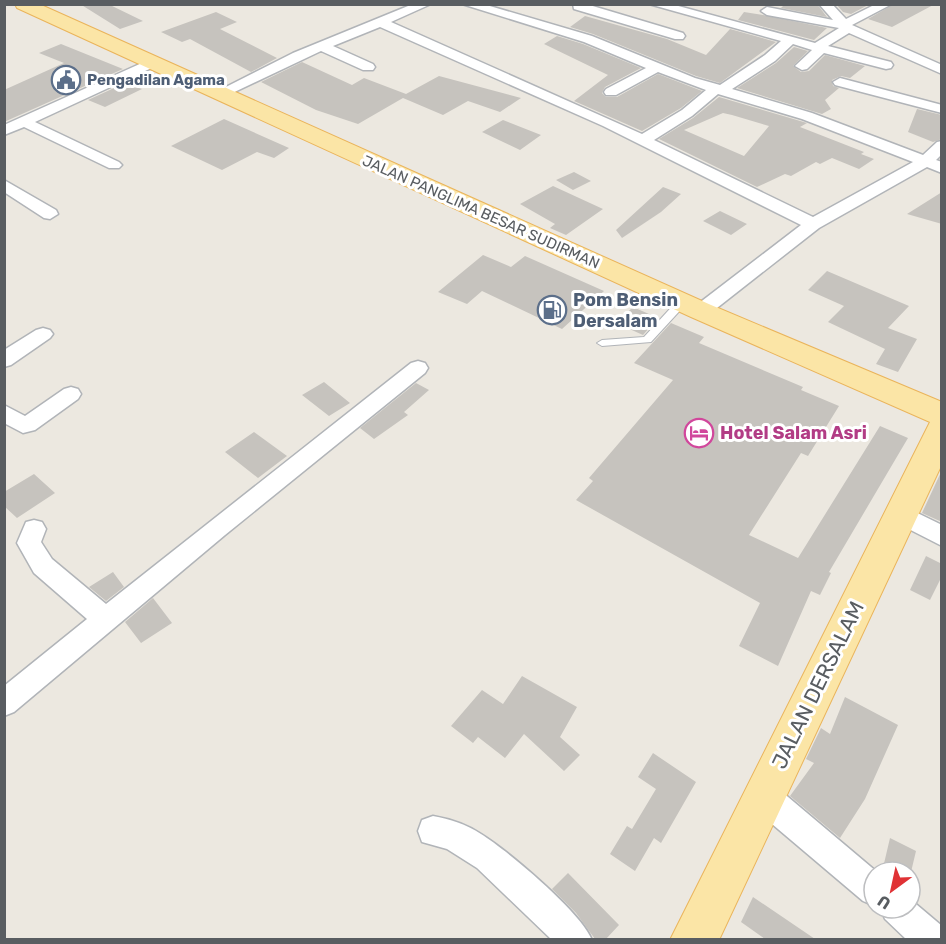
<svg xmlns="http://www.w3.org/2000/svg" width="946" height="944" viewBox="0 0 946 944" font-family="Rubik,sans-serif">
<rect width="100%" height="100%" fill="#ece8e0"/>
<!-- building -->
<path fill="#c6c3be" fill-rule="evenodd" d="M 80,4 L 108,4 L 143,21 L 120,29 Z
M 785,4 L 817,4 L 827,17 L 781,8 Z
M 836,4 L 870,4 L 851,14 L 843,12 Z
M 894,4 L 935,4 L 892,27 L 868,19 Z
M 216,12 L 237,22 L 220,29 L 277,58 L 251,72 L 190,39 L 182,42 L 161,32 Z
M 744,12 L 763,15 L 827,28 L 814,40 L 738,20 Z
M 585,16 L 667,39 L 706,55 L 730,29 L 776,42 L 720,83 L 696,76 L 593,34 L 570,27 Z
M 557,36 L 583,44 L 641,68 L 605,87 L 602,93 L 606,97 L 617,97 L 658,74 L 702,91 L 681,108 L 642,131 L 574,101 L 608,75 L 544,44 Z
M 61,44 L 123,69 L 4,122 L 4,90 L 64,63 L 39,53 Z
M 794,47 L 808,51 L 793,66 L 801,72 L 809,71 L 825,55 L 865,66 L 850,78 L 841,76 L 832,80 L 833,86 L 839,88 L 825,100 L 831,109 L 822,114 L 737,88 L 776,63 Z
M 302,62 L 352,85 L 364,78 L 406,94 L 439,76 L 521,98 L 500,112 L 468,101 L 443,115 L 403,98 L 358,124 L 316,110 L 261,82 Z
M 125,83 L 142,89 L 105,107 L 88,100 Z
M 719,97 L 807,123 L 800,127 L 864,152 L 861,154 L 874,159 L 859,169 L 832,158 L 820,164 L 816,162 L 791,176 L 785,174 L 757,187 L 659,139 L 693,118 ZM 723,113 L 732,115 L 769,126 L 744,156 L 684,130 Z
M 917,109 L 942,115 L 942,139 L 933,142 L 908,132 Z
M 224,119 L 289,148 L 274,158 L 257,152 L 222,170 L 171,146 Z
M 503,120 L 541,135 L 520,150 L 482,132 Z
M 574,172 L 591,181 L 573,190 L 556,180 Z
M 553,186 L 603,209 L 566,235 L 550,228 L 555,224 L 520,204 Z
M 663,187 L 681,194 L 661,212 L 622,238 L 616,230 Z
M 942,192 L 942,224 L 907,214 Z
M 720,211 L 747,224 L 731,235 L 703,221 Z
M 483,255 L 511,267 L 525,256 L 604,291 L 562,329 L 482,291 L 467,304 L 438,292 Z
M 827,271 L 909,306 L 888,328 L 917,339 L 898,372 L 876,364 L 885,349 L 828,322 L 844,306 L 808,290 Z
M 633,307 L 658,318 L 643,335 L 616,323 Z
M 671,323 L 704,337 L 699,343 L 803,387 L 801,390 L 839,406 L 808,456 L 801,453 L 749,535 L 798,558 L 880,426 L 908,438 L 829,572 L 831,573 L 820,595 L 811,591 L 778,666 L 739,646 L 760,603 L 576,500 L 593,481 L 589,478 L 673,380 L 634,363 Z
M 324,382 L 350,403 L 329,416 L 302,395 Z
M 416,383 L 429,390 L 404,412 L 408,415 L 374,439 L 360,428 Z
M 254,432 L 287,456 L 258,478 L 225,452 Z
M 942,470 L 942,522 L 922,513 Z
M 34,474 L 55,493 L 17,518 L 4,506 L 4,492 Z
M 926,556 L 942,564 L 942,576 L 930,600 L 910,590 Z
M 113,572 L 124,587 L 106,601 L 89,587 Z
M 153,598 L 172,623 L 141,643 L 125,622 Z
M 522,676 L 577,707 L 560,737 L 580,755 L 564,771 L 524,734 L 505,758 L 478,737 L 473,743 L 451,726 L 482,690 L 503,704 Z
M 845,697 L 898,725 L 865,799 L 840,838 L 790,796 L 814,763 L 806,759 L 821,728 L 830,734 Z
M 653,753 L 696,782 L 661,843 L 654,838 L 635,871 L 610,854 L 627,826 L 632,829 L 656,789 L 638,777 Z
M 890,838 L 916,851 L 911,872 L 882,872 Z
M 568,873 L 619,925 L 606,939 L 595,939 L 576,913 L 552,889 Z
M 753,897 L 815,939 L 765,939 L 741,922 Z"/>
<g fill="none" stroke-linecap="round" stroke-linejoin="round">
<!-- lane casing -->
<g stroke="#b1b4b8" stroke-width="2">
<path id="lane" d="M 682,299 L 687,302 L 686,304 L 651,342 L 602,346 L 597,343 L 602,340 L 644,337 L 678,300 Z"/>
</g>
<!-- street casing -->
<g stroke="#b1b4b8" stroke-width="3">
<path id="street" d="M 413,4 L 431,4 L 391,22 L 642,134 L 682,110 L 706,90 L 658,72 L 616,95 L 606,95 L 604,92 L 606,89 L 646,68 L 584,42 L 462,4 L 483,4 L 592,36 L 695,78 L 720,85 L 765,55 L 781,41 L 649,4 L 671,4 L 815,43 L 839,28 L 767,15 L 761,11 L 767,7 L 833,20 L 819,4 L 832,4 L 846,19 L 876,4 L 892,4 L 852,25 L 942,65 L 942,74 L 849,33 L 828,46 L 891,62 L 893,65 L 891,68 L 886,69 L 824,53 L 807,69 L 802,70 L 795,66 L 812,50 L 793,44 L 775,61 L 732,89 L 812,113 L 923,155 L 937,142 L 942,141 L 942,154 L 936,160 L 942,162 L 942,173 L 927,167 L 819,228 L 708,315 L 694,315 L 692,311 L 694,307 L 801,225 L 603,126 L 380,27 L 333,46 L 373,64 L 375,67 L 373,70 L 363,70 L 321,51 L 224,97 L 214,97 L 212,94 L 293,53 ZM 718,94 L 802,119 L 913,162 L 813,217 L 654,140 L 692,116 Z
M 573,4 L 586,4 L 683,33 L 685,36 L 683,39 L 675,39 L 574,9 Z
M 153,58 L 158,59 L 160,62 L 158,65 L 35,122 L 119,162 L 122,165 L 119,168 L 109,168 L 24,127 L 4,135 L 4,125 Z
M 840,78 L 942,105 L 942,113 L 835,85 L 833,82 Z
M 4,180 L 56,210 L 58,214 L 50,219 L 44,218 L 4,192 Z
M 43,328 L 50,330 L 53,334 L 50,338 L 11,365 L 4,367 L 4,350 L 36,330 Z
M 418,361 L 425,363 L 428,368 L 425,373 L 225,535 L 14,712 L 4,716 L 4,686 L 87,619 L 34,573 L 17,543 L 26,522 L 34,520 L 42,522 L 46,529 L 41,542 L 52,559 L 106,604 L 411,363 Z
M 71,387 L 78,389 L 81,394 L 78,399 L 35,430 L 23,433 L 4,423 L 4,405 L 25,416 L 64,389 Z
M 901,505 L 942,525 L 942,546 L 893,521 L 889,514 L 893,507 Z
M 764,782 L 775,786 L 877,872 L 874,872 L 874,906 L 863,901 L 753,808 L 749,797 L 753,786 Z
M 433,816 C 450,819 466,824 481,834 C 508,851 581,912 592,940 L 552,940 L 477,868 L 447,849 L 422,842 L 418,831 L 422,820 Z
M 910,899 L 942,926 L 942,940 L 907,940 L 885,919 L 880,908 L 910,908 Z"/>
</g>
<!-- primary casing -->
<g stroke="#eab45b" stroke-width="2">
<path id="primary" d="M 15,4 L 39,4 L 711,305 L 942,402 L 942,464 L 719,940 L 670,940 L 930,422 L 691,317 L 17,8 Z"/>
</g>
<!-- lane -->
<use href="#lane" fill="#fff" fill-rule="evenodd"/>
<!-- street -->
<use href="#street" fill="#fff" fill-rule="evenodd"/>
<!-- primary -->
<use href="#primary" fill="#fbe5a6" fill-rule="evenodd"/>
</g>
<!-- icons -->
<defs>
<g id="civic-ring" transform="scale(1.5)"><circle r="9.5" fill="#fff" stroke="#5c6f8a" stroke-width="1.5"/><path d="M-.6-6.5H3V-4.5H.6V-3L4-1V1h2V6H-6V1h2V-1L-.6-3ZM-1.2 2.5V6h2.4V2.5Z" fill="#5c6f8a"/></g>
<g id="fuel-ring" transform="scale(1.5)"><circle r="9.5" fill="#fff" stroke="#5c6f8a" stroke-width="1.5"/><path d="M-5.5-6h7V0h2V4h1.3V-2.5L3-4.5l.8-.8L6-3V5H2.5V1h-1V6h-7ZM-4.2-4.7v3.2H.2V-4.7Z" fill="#5c6f8a"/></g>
<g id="hotel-ring" transform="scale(1.5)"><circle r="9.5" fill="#fff" stroke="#d1479c" stroke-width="1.5"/><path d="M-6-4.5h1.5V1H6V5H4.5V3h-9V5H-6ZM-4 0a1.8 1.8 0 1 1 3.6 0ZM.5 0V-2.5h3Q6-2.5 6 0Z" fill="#d1479c"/></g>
</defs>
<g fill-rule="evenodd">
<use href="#civic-ring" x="66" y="80"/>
<use href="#fuel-ring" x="552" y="310"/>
<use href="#hotel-ring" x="699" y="433"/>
</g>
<g text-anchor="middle" stroke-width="6" stroke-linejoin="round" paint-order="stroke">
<!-- far-service labels -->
<g font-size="15" font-weight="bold" fill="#4e5e75" stroke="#fff" text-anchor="start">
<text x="87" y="85">Pengadilan Agama</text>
</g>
<!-- far-street labels -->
<g font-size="15" fill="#595d61" stroke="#fff">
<text transform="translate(481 212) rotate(24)" y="5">JALAN PANGLIMA BESAR SUDIRMAN</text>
</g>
<!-- service labels -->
<g font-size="18" font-weight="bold" fill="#4e5e75" stroke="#fff" text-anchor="start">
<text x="573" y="306">Pom Bensin<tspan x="573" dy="21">Dersalam</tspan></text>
</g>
<!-- hotel labels -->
<g font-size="18" font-weight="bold" fill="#b23c85" stroke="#fff" text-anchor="start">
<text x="720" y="439">Hotel Salam Asri</text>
</g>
<!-- near-street labels -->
<g font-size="21" fill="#595d61" stroke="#fff">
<text transform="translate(818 685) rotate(-64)" y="7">JALAN DERSALAM</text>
</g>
</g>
<!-- border -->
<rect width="946" height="944" fill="none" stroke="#595d61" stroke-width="12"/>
<!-- north arrow -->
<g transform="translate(892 890) rotate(213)"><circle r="28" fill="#ffffff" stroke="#bdbec0" stroke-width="1.5"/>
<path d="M0-4.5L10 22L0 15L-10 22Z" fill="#e03235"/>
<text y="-9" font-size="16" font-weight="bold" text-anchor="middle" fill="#595d61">U</text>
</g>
</svg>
